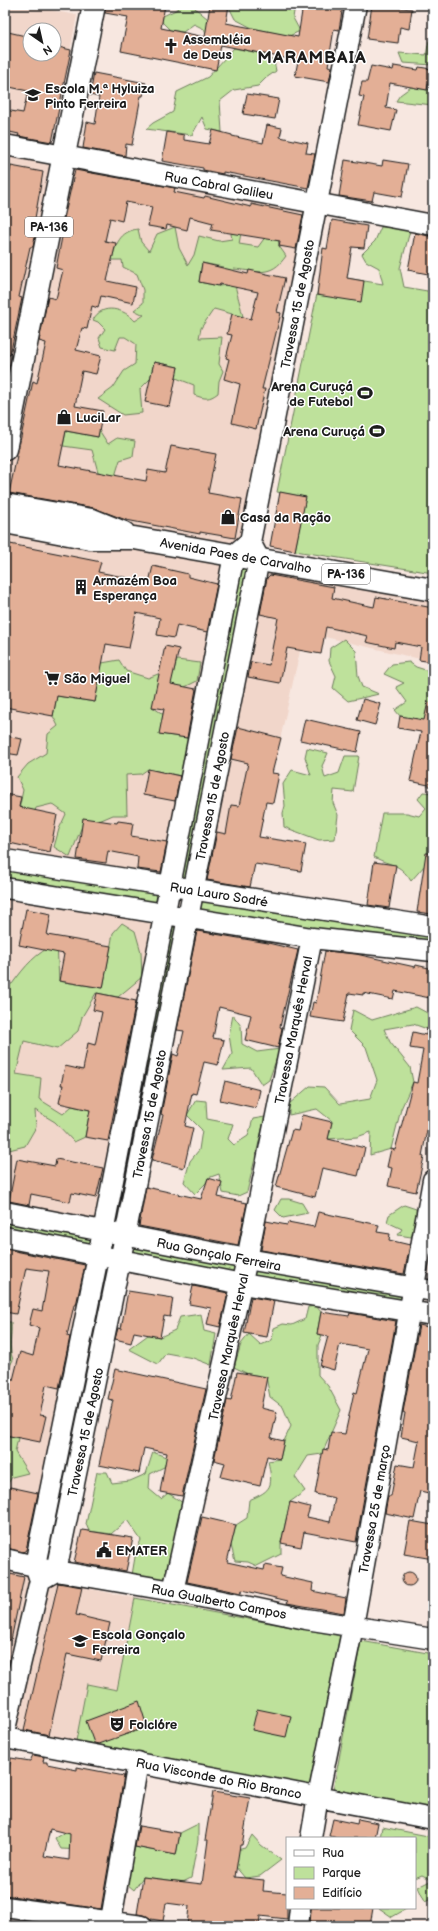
<svg xmlns="http://www.w3.org/2000/svg" width="438" height="1931" viewBox="0 0 438 1931" font-family="'Balsamiq Sans',sans-serif">
<rect width="100%" height="100%" fill="#f7e7e0"/>
<filter id="ink" filterUnits="userSpaceOnUse"><feTurbulence type="fractalNoise" baseFrequency=".025" numOctaves="2"/><feDisplacementMap in="SourceGraphic" scale="8" xChannelSelector="R" yChannelSelector="G"/><feConvolveMatrix kernelMatrix="1 2 1 2 8 2 1 2 1" color-interpolation-filters="sRGB"/></filter>
<g filter="url(#ink)">
<!-- built -->
<path fill="#f1d6ca" fill-rule="evenodd" d="M 5,5 L 22,5 L 77,15 L 52,145 L 5,136 ZM 30,30 L 54,30 L 54,54 L 30,54 Z
M 5,144 L 317,203 L 248,557 L 433,589 L 433,662 L 325,637 L 321,654 L 300,651 L 266,802 L 246,910 L 179,900 L 45,1563 L 5,1733 Z
M 46,1580 L 135,1598 L 117,1690 L 87,1684 L 76,1741 L 14,1728 Z"/>
<!-- green -->
<path fill="#bee19b" stroke="#6d7e5c" fill-rule="evenodd" d="M 173,5 L 196,5 L 195,8 L 208,19 L 228,31 L 207,37 L 204,29 L 194,24 L 183,32 L 170,30 L 162,22 L 163,16 L 178,9 Z
M 228,5 L 242,5 L 243,7 L 251,5 L 295,5 L 293,18 L 300,31 L 289,36 L 252,28 L 235,19 Z
M 433,39 L 433,65 L 403,63 L 399,53 L 426,55 L 429,41 Z
M 234,48 L 263,54 L 274,61 L 276,71 L 266,78 L 258,86 L 234,90 L 220,101 L 222,132 L 207,129 L 202,117 L 192,135 L 146,129 L 153,123 L 173,112 L 177,92 L 208,77 Z
M 411,87 L 427,90 L 433,88 L 433,105 L 396,101 L 400,95 Z
M 5,158 L 11,166 L 8,180 L 21,183 L 5,196 Z
M 244,216 L 239,244 L 258,247 L 266,236 L 278,238 L 279,246 L 286,256 C 271,278 257,271 234,269 L 225,279 L 221,278 L 223,267 L 202,263 L 199,282 L 219,286 L 235,284 C 235,288 242,310 243,317 L 214,309 L 201,328 L 199,338 L 222,337 L 219,364 L 223,371 L 219,381 L 218,393 C 209,400 205,399 194,395 L 194,385 L 176,378 L 178,367 L 154,362 L 150,379 L 140,389 L 142,413 L 123,415 L 98,399 L 113,388 L 124,371 L 135,364 L 136,344 L 125,337 L 120,337 L 115,350 L 102,347 L 99,338 L 105,329 L 98,322 L 93,320 C 102,302 125,309 135,321 L 144,315 L 134,310 L 143,303 L 143,290 L 137,274 L 123,267 L 122,260 L 112,260 C 115,245 120,231 138,229 L 141,242 L 149,251 L 157,234 L 175,227 L 179,248 L 188,265 L 194,255 L 199,236 L 219,241 L 232,239 L 231,234 Z
M 381,227 L 394,227 L 410,231 L 400,268 L 404,287 L 433,292 L 433,573 L 295,551 L 305,497 L 277,492 L 321,274 L 383,284 L 379,268 L 366,261 L 362,254 L 375,241 Z
M 99,430 L 108,444 L 117,438 L 135,441 L 133,456 L 120,460 L 115,476 L 98,472 L 92,450 L 63,446 L 66,431 L 98,437 Z
M 234,555 L 259,559 L 193,890 L 433,927 L 433,951 L 189,918 L 125,1236 L 413,1288 L 410,1311 L 120,1260 L 56,1571 L 35,1565 L 97,1255 L 5,1237 L 5,1212 L 103,1232 L 165,913 L 5,888 L 5,860 L 169,885 ZM 170,886 L 193,890 L 188,918 L 165,913 ZM 103,1232 L 125,1236 L 120,1260 L 97,1255 Z
M 344,639 L 356,651 L 358,676 L 362,687 L 379,694 L 348,701 L 333,688 L 336,676 L 329,661 L 330,648 Z
M 119,660 L 126,671 L 148,678 L 158,674 L 172,677 L 177,660 L 200,663 L 197,681 L 185,687 L 183,698 L 152,707 L 163,714 L 160,734 L 188,738 L 181,776 L 148,769 L 141,774 L 126,775 L 127,815 L 113,815 L 99,821 L 83,819 L 82,826 L 70,857 L 54,847 L 59,829 L 66,814 L 52,804 L 36,808 L 27,832 L 15,829 L 23,790 L 17,777 L 28,764 L 46,753 L 48,734 L 58,726 L 53,716 L 57,696 L 95,702 L 102,663 Z
M 409,662 L 416,667 L 432,672 L 433,669 L 433,711 L 425,721 L 400,716 L 395,710 L 407,702 L 396,687 L 404,683 L 384,674 L 392,664 Z
M 307,748 L 328,753 L 322,766 L 325,778 L 339,773 L 345,756 L 359,756 L 353,792 L 334,790 L 333,803 L 338,815 L 335,839 L 319,840 L 284,827 L 283,813 L 285,806 L 283,784 L 292,770 L 311,775 L 305,757 Z
M 423,792 L 433,793 L 433,867 L 425,865 L 411,881 C 399,862 392,867 374,857 L 382,813 L 407,813 L 419,816 L 426,808 L 418,799 Z
M 122,923 L 135,931 L 141,952 L 142,977 L 118,997 L 96,993 L 82,1017 L 78,1031 L 57,1049 L 24,1041 L 16,1074 L 41,1078 L 39,1099 L 63,1114 L 72,1106 L 90,1110 L 85,1137 L 74,1142 L 55,1122 L 35,1110 L 36,1127 L 25,1146 L 5,1151 L 5,983 L 12,984 C 26,965 35,954 57,943 L 59,981 L 103,988 L 113,933 Z
M 416,1007 L 433,1016 L 433,1031 L 413,1024 L 384,1029 L 390,1042 L 410,1067 L 413,1082 L 401,1109 L 391,1149 L 370,1155 L 371,1132 L 357,1137 L 328,1139 L 332,1121 L 317,1109 L 289,1115 L 289,1104 L 310,1086 L 324,1087 L 340,1104 L 370,1099 L 377,1080 L 366,1047 L 349,1030 L 353,1010 L 372,1020 Z
M 233,1015 L 241,1026 L 242,1044 L 257,1052 L 280,1049 L 269,1080 L 262,1085 L 251,1068 L 223,1070 L 232,1054 L 229,1035 Z
M 196,1100 L 206,1101 L 207,1119 L 233,1124 L 228,1139 L 234,1145 L 248,1136 L 253,1119 L 265,1117 L 247,1192 L 238,1196 L 223,1193 L 219,1174 L 208,1178 L 206,1183 L 195,1194 L 184,1182 L 190,1161 L 199,1150 L 202,1130 L 187,1115 Z
M 281,1199 L 289,1199 L 302,1203 L 308,1213 L 283,1218 L 275,1210 Z
M 404,1205 L 416,1209 L 418,1225 L 411,1237 L 398,1235 L 402,1229 L 387,1222 L 389,1215 Z
M 316,1306 L 321,1312 L 317,1334 L 322,1335 L 318,1345 L 318,1375 L 328,1386 L 341,1410 L 322,1454 L 308,1456 L 295,1477 L 305,1491 L 290,1502 L 281,1543 L 281,1554 L 257,1566 L 248,1562 L 235,1561 L 231,1545 L 236,1525 L 247,1518 L 249,1500 C 273,1490 273,1486 268,1461 L 280,1459 L 284,1441 L 291,1426 L 283,1407 L 270,1397 L 266,1377 L 248,1374 L 234,1367 L 241,1344 L 249,1334 L 261,1345 L 272,1340 L 274,1328 L 283,1324 L 292,1325 L 305,1319 L 308,1307 Z
M 201,1314 L 204,1331 L 216,1334 L 211,1365 L 193,1358 L 166,1353 L 158,1364 L 129,1349 L 148,1335 L 160,1337 L 175,1330 L 180,1317 Z
M 5,1322 L 11,1322 C 12,1337 8,1346 13,1360 L 5,1375 Z
M 5,1435 L 18,1438 L 15,1452 L 28,1473 L 12,1477 L 5,1488 Z
M 153,1452 L 171,1459 L 166,1466 L 150,1474 L 149,1489 L 161,1499 L 168,1493 L 183,1503 L 164,1581 L 132,1575 L 136,1551 L 141,1540 L 127,1520 L 111,1534 L 89,1531 L 86,1524 L 97,1472 L 107,1472 L 112,1483 L 130,1481 L 146,1474 Z
M 135,1598 L 340,1636 L 309,1788 L 76,1741 L 87,1684 L 117,1690 Z
M 361,1641 L 433,1654 L 433,1809 L 333,1791 Z
M 198,1824 L 198,1840 L 191,1878 L 183,1882 L 143,1877 L 134,1890 L 127,1884 L 135,1847 L 176,1855 L 180,1833 Z
M 382,1827 L 433,1837 L 433,1898 L 425,1902 L 418,1887 L 432,1880 L 422,1875 L 415,1878 L 415,1838 L 380,1838 Z
M 65,1832 L 76,1835 L 83,1850 L 61,1849 L 55,1838 Z
M 252,1835 L 261,1845 L 281,1860 L 260,1876 L 245,1878 L 224,1853 L 245,1848 Z
M 379,1908 L 408,1908 L 392,1917 Z"/>
<!-- building -->
<path fill="#e3af96" stroke="#1c1c1c" fill-rule="evenodd" d="M 106,5 L 165,5 L 161,28 L 205,37 L 210,5 L 229,5 L 226,23 L 298,37 L 303,5 L 343,5 L 339,30 L 334,29 L 328,66 L 332,67 L 329,82 L 295,76 L 298,61 L 221,45 L 216,70 L 121,51 L 128,17 L 105,13 Z
M 372,5 L 402,5 L 401,8 L 412,9 L 409,29 L 400,27 L 398,43 L 367,39 Z
M 8,32 L 30,37 L 30,54 L 54,54 L 54,46 L 71,50 L 52,142 L 18,136 L 19,134 L 5,131 L 5,110 L 23,113 L 28,91 L 5,86 L 5,46 Z
M 371,66 L 393,70 L 394,66 L 418,70 L 419,67 L 431,69 L 427,90 L 390,83 L 386,108 L 396,110 L 391,131 L 358,125 L 364,97 L 359,96 L 362,82 L 367,82 Z
M 94,73 L 146,83 L 143,96 L 141,96 L 132,145 L 126,144 L 125,156 L 83,148 L 87,122 L 95,124 L 99,97 L 90,95 Z
M 247,94 L 279,99 L 275,119 L 243,114 Z
M 267,125 L 282,128 L 280,137 L 308,143 L 306,153 L 315,154 L 308,188 L 223,172 L 223,174 L 203,170 L 203,168 L 162,161 L 167,132 L 184,135 L 184,140 L 209,144 L 213,130 L 232,135 L 232,136 L 263,143 Z
M 345,160 L 382,166 L 383,160 L 408,164 L 402,197 L 374,192 L 372,201 L 339,196 Z
M 11,166 L 43,172 L 33,230 L 36,231 L 33,247 L 30,247 L 19,297 L 22,298 L 10,355 L 5,355 L 5,195 Z
M 75,170 L 175,188 L 174,192 L 204,198 L 205,196 L 251,207 L 251,204 L 303,215 L 296,249 L 279,246 L 280,241 L 211,230 L 213,223 L 190,217 L 187,230 L 167,225 L 166,229 L 148,226 L 152,207 L 126,202 L 122,221 L 110,218 L 105,241 L 116,243 L 107,281 L 136,287 L 133,303 L 101,296 L 98,308 L 92,306 L 87,329 L 82,328 L 76,350 L 101,356 L 96,374 L 82,371 L 75,406 L 103,411 L 98,437 L 66,431 L 59,465 L 146,481 L 148,470 L 165,473 L 171,446 L 216,454 L 208,493 L 242,499 L 235,538 L 200,532 L 200,534 L 126,520 L 94,508 L 9,493 L 33,381 L 37,383 L 46,343 L 39,341 L 48,297 L 56,299 L 63,270 L 56,268 L 63,232 L 61,232 Z
M 332,220 L 367,226 L 364,248 L 352,247 L 347,278 L 364,281 L 361,302 L 317,295 L 323,248 L 327,249 Z
M 415,233 L 433,237 L 433,275 L 408,270 Z
M 202,263 L 248,274 L 249,270 L 285,278 L 277,312 L 281,313 L 262,389 L 265,389 L 256,429 L 232,423 L 240,384 L 224,379 L 229,359 L 226,358 L 232,335 L 227,334 L 232,314 L 251,319 L 258,292 L 220,284 L 219,286 L 199,282 Z
M 154,362 L 178,367 L 170,407 L 145,402 Z
M 280,492 L 306,497 L 295,551 L 270,546 Z
M 5,543 L 101,562 L 98,572 L 149,582 L 153,566 L 188,574 L 188,577 L 217,584 L 207,632 L 177,625 L 174,638 L 157,635 L 160,618 L 136,613 L 129,648 L 106,644 L 95,702 L 57,696 L 53,716 L 5,707 Z
M 270,575 L 334,587 L 332,598 L 374,607 L 376,597 L 433,608 L 433,662 L 419,660 L 421,647 L 395,642 L 394,648 L 366,642 L 368,636 L 326,627 L 321,654 L 287,648 L 280,683 L 248,677 L 251,662 L 269,665 L 278,618 L 260,614 L 267,578 Z
M 165,646 L 179,649 L 171,684 L 196,689 L 187,738 L 159,734 L 164,709 L 152,707 Z
M 363,699 L 381,704 L 375,725 L 357,720 Z
M 428,702 L 433,703 L 433,786 L 410,781 L 421,732 L 398,728 L 400,716 L 424,720 Z
M 305,719 L 361,732 L 357,752 L 300,740 Z
M 238,727 L 281,738 L 272,773 L 279,774 L 273,803 L 266,802 L 259,837 L 306,844 L 301,871 L 255,864 L 250,887 L 207,880 L 217,832 L 226,834 L 231,805 L 239,806 L 248,763 L 231,759 Z
M 5,736 L 22,739 L 18,755 L 5,753 Z
M 148,769 L 180,776 L 175,801 L 143,795 Z
M 5,794 L 21,797 L 19,807 L 57,815 L 50,852 L 5,842 Z
M 83,818 L 117,823 L 118,821 L 133,823 L 131,836 L 167,842 L 161,872 L 137,869 L 138,857 L 108,851 L 106,863 L 77,859 Z
M 426,853 L 433,853 L 432,914 L 417,912 Z
M 374,862 L 396,865 L 389,908 L 368,905 Z
M 26,909 L 51,914 L 47,935 L 111,946 L 103,988 L 59,981 L 64,954 L 19,945 Z
M 197,931 L 268,943 L 298,950 L 280,1027 L 282,1028 L 278,1048 L 245,1040 L 251,1015 L 219,1007 L 213,1038 L 224,1040 L 218,1065 L 204,1062 L 196,1094 L 192,1093 L 185,1126 L 193,1128 L 184,1168 L 152,1160 L 163,1115 L 161,1114 L 173,1054 L 178,1056 L 184,1031 L 177,1030 Z
M 325,951 L 356,954 L 415,967 L 416,965 L 433,969 L 433,985 L 430,998 L 395,991 L 393,999 L 363,993 L 363,995 L 349,993 L 343,1022 L 310,1017 L 313,1002 L 316,1003 Z
M 97,993 L 136,1001 L 108,1141 L 85,1137 L 90,1110 L 59,1103 L 63,1085 L 61,1085 L 65,1066 L 83,1070 L 88,1043 L 95,1045 L 102,1012 L 93,1010 Z
M 427,1028 L 433,1029 L 433,1099 L 422,1156 L 424,1157 L 416,1192 L 388,1186 L 392,1168 L 387,1167 L 391,1149 L 395,1150 L 413,1082 L 417,1083 L 423,1050 L 410,1048 L 413,1032 L 426,1035 Z
M 225,1081 L 260,1090 L 256,1108 L 220,1100 Z
M 302,1115 L 332,1122 L 328,1139 L 365,1148 L 358,1176 L 322,1168 L 315,1197 L 276,1187 L 292,1130 L 298,1131 Z
M 17,1159 L 55,1166 L 56,1159 L 103,1168 L 96,1198 L 72,1193 L 70,1202 L 31,1194 L 29,1205 L 9,1201 Z
M 208,1178 L 222,1182 L 218,1197 L 247,1203 L 238,1245 L 139,1226 L 146,1187 L 201,1199 Z
M 318,1212 L 379,1225 L 377,1232 L 390,1234 L 389,1240 L 410,1245 L 404,1274 L 261,1250 L 266,1221 L 287,1225 L 288,1222 L 314,1227 Z
M 5,1249 L 85,1265 L 76,1305 L 74,1305 L 67,1336 L 70,1337 L 59,1388 L 46,1385 L 40,1415 L 46,1416 L 40,1442 L 5,1435 L 5,1379 L 13,1380 L 20,1352 L 33,1356 L 39,1328 L 29,1325 L 33,1309 L 42,1311 L 49,1271 L 26,1268 L 16,1314 L 5,1312 Z
M 193,1286 L 228,1293 L 220,1327 L 207,1324 L 211,1308 L 189,1304 Z
M 128,1291 L 173,1298 L 170,1317 L 164,1316 L 160,1337 L 134,1332 L 131,1343 L 115,1339 L 118,1328 L 121,1329 Z
M 251,1297 L 274,1301 L 267,1337 L 244,1333 Z
M 321,1312 L 349,1316 L 350,1313 L 396,1321 L 356,1542 L 304,1532 L 301,1547 L 281,1543 L 290,1502 L 310,1507 L 307,1517 L 330,1522 L 335,1498 L 315,1494 L 323,1449 L 328,1450 L 331,1432 L 345,1434 L 354,1392 L 357,1393 L 368,1349 L 340,1344 L 334,1370 L 320,1366 L 328,1336 L 317,1334 Z
M 419,1325 L 433,1328 L 433,1494 L 420,1491 L 414,1519 L 385,1513 L 388,1496 L 391,1496 L 397,1464 L 414,1467 L 419,1441 L 401,1437 L 405,1413 L 403,1412 Z
M 115,1369 L 206,1389 L 182,1496 L 160,1492 L 167,1453 L 144,1448 L 139,1473 L 99,1465 L 113,1400 L 108,1399 Z
M 237,1372 L 267,1377 L 261,1408 L 277,1412 L 271,1438 L 284,1441 L 280,1459 L 267,1456 L 260,1486 L 221,1477 L 225,1463 L 214,1460 L 227,1400 L 231,1401 Z
M 10,1487 L 38,1493 L 26,1550 L 23,1552 L 5,1548 L 5,1511 Z
M 202,1517 L 236,1525 L 227,1562 L 264,1570 L 265,1565 L 282,1568 L 280,1576 L 313,1583 L 312,1591 L 346,1598 L 344,1613 L 287,1603 L 288,1601 L 242,1590 L 241,1593 L 187,1582 Z
M 410,1521 L 433,1525 L 433,1559 L 404,1554 Z
M 82,1530 L 133,1538 L 126,1571 L 74,1562 Z
M402 1579a7 7 0 1 1 14 0a7 7 0 1 1-14 0Z
M 10,1574 L 24,1577 L 11,1640 L 5,1639 L 5,1594 Z
M 58,1583 L 82,1587 L 76,1615 L 110,1623 L 101,1661 L 67,1654 L 49,1735 L 24,1730 Z
M 139,1701 L 147,1727 L 99,1744 L 94,1743 L 86,1721 Z
M 257,1709 L 291,1716 L 286,1737 L 252,1730 Z
M 33,1755 L 44,1757 L 43,1762 L 47,1762 L 47,1764 L 77,1770 L 77,1767 L 124,1776 L 101,1909 L 5,1895 L 5,1789 L 11,1758 L 30,1761 ZM 50,1829 L 70,1834 L 69,1860 L 44,1856 Z
M 213,1792 L 250,1798 L 242,1845 L 240,1845 L 235,1877 L 264,1880 L 263,1891 L 287,1893 L 287,1919 L 260,1916 L 259,1926 L 187,1926 L 189,1906 L 166,1903 L 163,1921 L 151,1919 L 144,1915 L 137,1914 L 143,1877 L 202,1884 L 208,1840 L 205,1840 Z
M 333,1819 L 357,1824 L 358,1819 L 378,1823 L 375,1838 L 338,1838 L 329,1836 Z
M 139,1826 L 180,1833 L 176,1855 L 135,1847 Z
M 311,1908 L 373,1908 L 370,1926 L 310,1926 Z"/>
<g fill="none" stroke-linecap="round" stroke-linejoin="round">
<!-- minor casing -->
<g stroke="#1c1c1c" stroke-width="23">
<path id="minor" d="M 5,145 L 433,225
M 5,860 L 433,927
M 5,888 L 312,938 L 433,951
M 5,1212 L 247,1259 L 433,1291
M 5,1237 L 242,1284 L 433,1315
M 5,1559 L 56,1571 L 173,1591 L 306,1619 L 433,1639
M 40,1580 L 56,1571 L 125,1236 L 259,559 L 250,542 L 356,5
M 173,1591 L 247,1259 L 312,938
M 5,1729 L 40,1580 L 35,1565 L 103,1232 L 234,555 L 247,544
M 5,1738 L 433,1819
M 311,1838 L 318,1797 L 353,1626 L 433,1180
M 5,1907 L 142,1926
M 110,1926 L 138,1762
M 298,1926 L 300,1908"/>
</g>
<!-- major casing -->
<g stroke="#1c1c1c" stroke-width="25">
<path id="major" d="M 5,449 L 94,5
M 5,505 L 92,520 L 124,533
M 5,522 L 90,538 L 134,538 L 433,590"/>
</g>
<!-- minor -->
<use href="#minor" stroke="#fff" stroke-width="20"/>
<!-- major -->
<use href="#major" stroke="#fff" stroke-width="22"/>
</g>
</g>
<!-- icons -->
<defs>
<g id="church-bare" transform="scale(1.2)"><path d="M-1.2-6h2.4v3.5h3.3v2.4h-3.3V6h-2.4V-.1h-3.3v-2.4h3.3Z" fill="#1c1c1c" stroke="#fff" stroke-width="2.5" paint-order="stroke"/></g>
<g id="school-bare" transform="scale(1.2)"><path d="M0-5L7-2L0 1L-7-2ZM-4 1L0 2.5L4 1V4Q0 6-4 4Z" fill="#1c1c1c" stroke="#fff" stroke-width="2.5" paint-order="stroke"/></g>
<g id="stadium-bare" transform="scale(1.2)"><path d="M0-5a6.5 5 0 1 0 0 10a6.5 5 0 1 0 0-10ZM-3.5-1.8h7v3.6h-7Z" fill="#1c1c1c" stroke="#fff" stroke-width="2.5" paint-order="stroke"/></g>
<g id="shop-bare" transform="scale(1.2)"><path d="M-5-2.5h2.3a2.7 3.5 0 0 1 5.4 0H5L5.5 6h-11ZM-1.5-2.5h3a1.5 2.3 0 0 0-3 0Z" fill="#1c1c1c" stroke="#fff" stroke-width="2.5" paint-order="stroke"/></g>
<g id="building-bare" transform="scale(1.2)"><path d="M-4-6H4V6H1V3H-1V6H-4ZM-2.5-4.3h1.7v1.8h-1.7ZM.8-4.3h1.7v1.8H.8ZM-2.5-1h1.7V.8h-1.7ZM.8-1h1.7V.8H.8Z" fill="#1c1c1c" stroke="#fff" stroke-width="2.5" paint-order="stroke"/></g>
<g id="supermarket-bare" transform="scale(1.2)"><path d="M-6-5.5h2.5l.6 2H6L4.5 2H-2.5L-4.4-4H-6ZM-1.5 3.2a1.3 1.3 0 1 0 .1 0ZM3 3.2a1.3 1.3 0 1 0 .1 0Z" fill="#1c1c1c" stroke="#fff" stroke-width="2.5" paint-order="stroke"/></g>
<g id="civic-bare" transform="scale(1.2)"><path d="M-.6-6.5H3V-4.5H.6V-3L4-1V1h2V6H-6V1h2V-1L-.6-3ZM-1.2 2.5V6h2.4V2.5Z" fill="#1c1c1c" stroke="#fff" stroke-width="2.5" paint-order="stroke"/></g>
<g id="theatre-bare" transform="scale(1.2)"><path d="M-5-5.5Q0-4 5-5.5V0Q5 5 0 6Q-5 5-5 0ZM-3.3-2.5H-1v1.5H-3.3ZM1-2.5H3.3v1.5H1ZM-2.8 1Q0 5.5 2.8 1Z" fill="#1c1c1c" stroke="#fff" stroke-width="2.5" paint-order="stroke"/></g>
</defs>
<g fill-rule="evenodd">
<use href="#church-bare" x="171" y="46"/>
<use href="#school-bare" x="33" y="95"/>
<use href="#stadium-bare" x="365" y="393"/>
<use href="#shop-bare" x="64" y="417"/>
<use href="#stadium-bare" x="377" y="431"/>
<use href="#shop-bare" x="228" y="517"/>
<use href="#building-bare" x="81" y="587"/>
<use href="#supermarket-bare" x="52" y="678"/>
<use href="#civic-bare" x="104" y="1550"/>
<use href="#school-bare" x="80" y="1641"/>
<use href="#theatre-bare" x="117" y="1724"/>
</g>
<g text-anchor="middle" stroke-width="3" stroke-linejoin="round" paint-order="stroke">
<!-- shield labels -->
<g fill="#fff" stroke="#606060" stroke-width="1">
<rect x="25" y="217" width="48" height="20" rx="3"/>
<rect x="322" y="564" width="48" height="20" rx="3"/>
</g>
<g font-size="12" font-weight="bold" fill="#1c1c1c">
<text x="49" y="231">PA-136</text>
<text x="346" y="578">PA-136</text>
</g>
<!-- poi labels -->
<g font-size="13" font-weight="bold" fill="#1c1c1c" stroke="#fff" text-anchor="start">
<text x="183" y="44">Assembléia<tspan x="183" dy="15">de Deus</tspan></text>
<text x="45" y="93">Escola M.ª Hyluiza<tspan x="45" dy="15">Pinto Ferreira</tspan></text>
<text x="353" y="391" text-anchor="end">Arena Curuçá<tspan x="353" dy="15">de Futebol</tspan></text>
<text x="76" y="422">LuciLar</text>
<text x="365" y="436" text-anchor="end">Arena Curuçá</text>
<text x="240" y="522">Casa da Ração</text>
<text x="93" y="585">Armazém Boa<tspan x="93" dy="15">Esperança</tspan></text>
<text x="64" y="683">São Miguel</text>
<text x="116" y="1555">EMATER</text>
<text x="92" y="1639">Escola Gonçalo<tspan x="92" dy="15">Ferreira</tspan></text>
<text x="129" y="1729">Folclóre</text>
</g>
<!-- street labels -->
<g font-size="13" fill="#1c1c1c" stroke="#fff">
<text transform="translate(219 185) rotate(10)" y="5">Rua Cabral Galileu</text>
<text transform="translate(297 304) rotate(-79)" y="5">Travessa 15 de Agosto</text>
<text transform="translate(236 555) rotate(10)" y="5">Avenida Paes de Carvalho</text>
<text transform="translate(212 796) rotate(-79)" y="5">Travessa 15 de Agosto</text>
<text transform="translate(219 894) rotate(9)" y="5">Rua Lauro Sodré</text>
<text transform="translate(293 1030) rotate(-79)" y="5">Travessa Marquês Herval</text>
<text transform="translate(149 1114) rotate(-79)" y="5">Travessa 15 de Agosto</text>
<text transform="translate(219 1254) rotate(11)" y="5">Rua Gonçalo Ferreira</text>
<text transform="translate(228 1347) rotate(-78)" y="5">Travessa Marquês Herval</text>
<text transform="translate(85 1432) rotate(-78)" y="5">Travessa 15 de Agosto</text>
<text transform="translate(374 1509) rotate(-80)" y="5">Travessa 25 de março</text>
<text transform="translate(219 1601) rotate(11)" y="5">Rua Gualberto Campos</text>
<text transform="translate(219 1778) rotate(11)" y="5">Rua Visconde do Rio Branco</text>
</g>
<!-- district labels -->
<g font-size="17" font-weight="bold" letter-spacing="1" fill="#1c1c1c" stroke="#fff">
<text x="312" y="63">MARAMBAIA</text>
</g>
</g>
<!-- margin -->
<rect width="438" height="1931" fill="none" stroke="#fff" stroke-width="20"/>
<rect x="10" y="10" width="418" height="1911" fill="none" stroke="#1c1c1c" stroke-width="1.5" filter="url(#ink)"/>
<!-- legend -->
<rect x="286" y="1837" width="130" height="72" fill="#ffffff" stroke="#a4a4a4"/>
<rect x="294" y="1850" width="20" height="6" fill="#ffffff" stroke="#a4a4a4"/>
<text x="322" y="1857" font-size="12" fill="#1c1c1c">Rua</text>
<rect x="294" y="1867" width="20" height="12" fill="#bee19b" stroke="#a4a4a4"/>
<text x="322" y="1877" font-size="12" fill="#1c1c1c">Parque</text>
<rect x="294" y="1887" width="20" height="12" fill="#e3af96" stroke="#a4a4a4"/>
<text x="322" y="1897" font-size="12" fill="#1c1c1c">Edifício</text>
<!-- north arrow -->
<g transform="translate(42 42) rotate(146)"><circle r="19" fill="#ffffff" stroke="#a4a4a4"/>
<path d="M0-3L7 15L0 10L-7 15Z" fill="#1c1c1c"/>
<text y="-6" font-size="11" font-weight="bold" text-anchor="middle" fill="#1c1c1c">N</text>
</g>
</svg>
